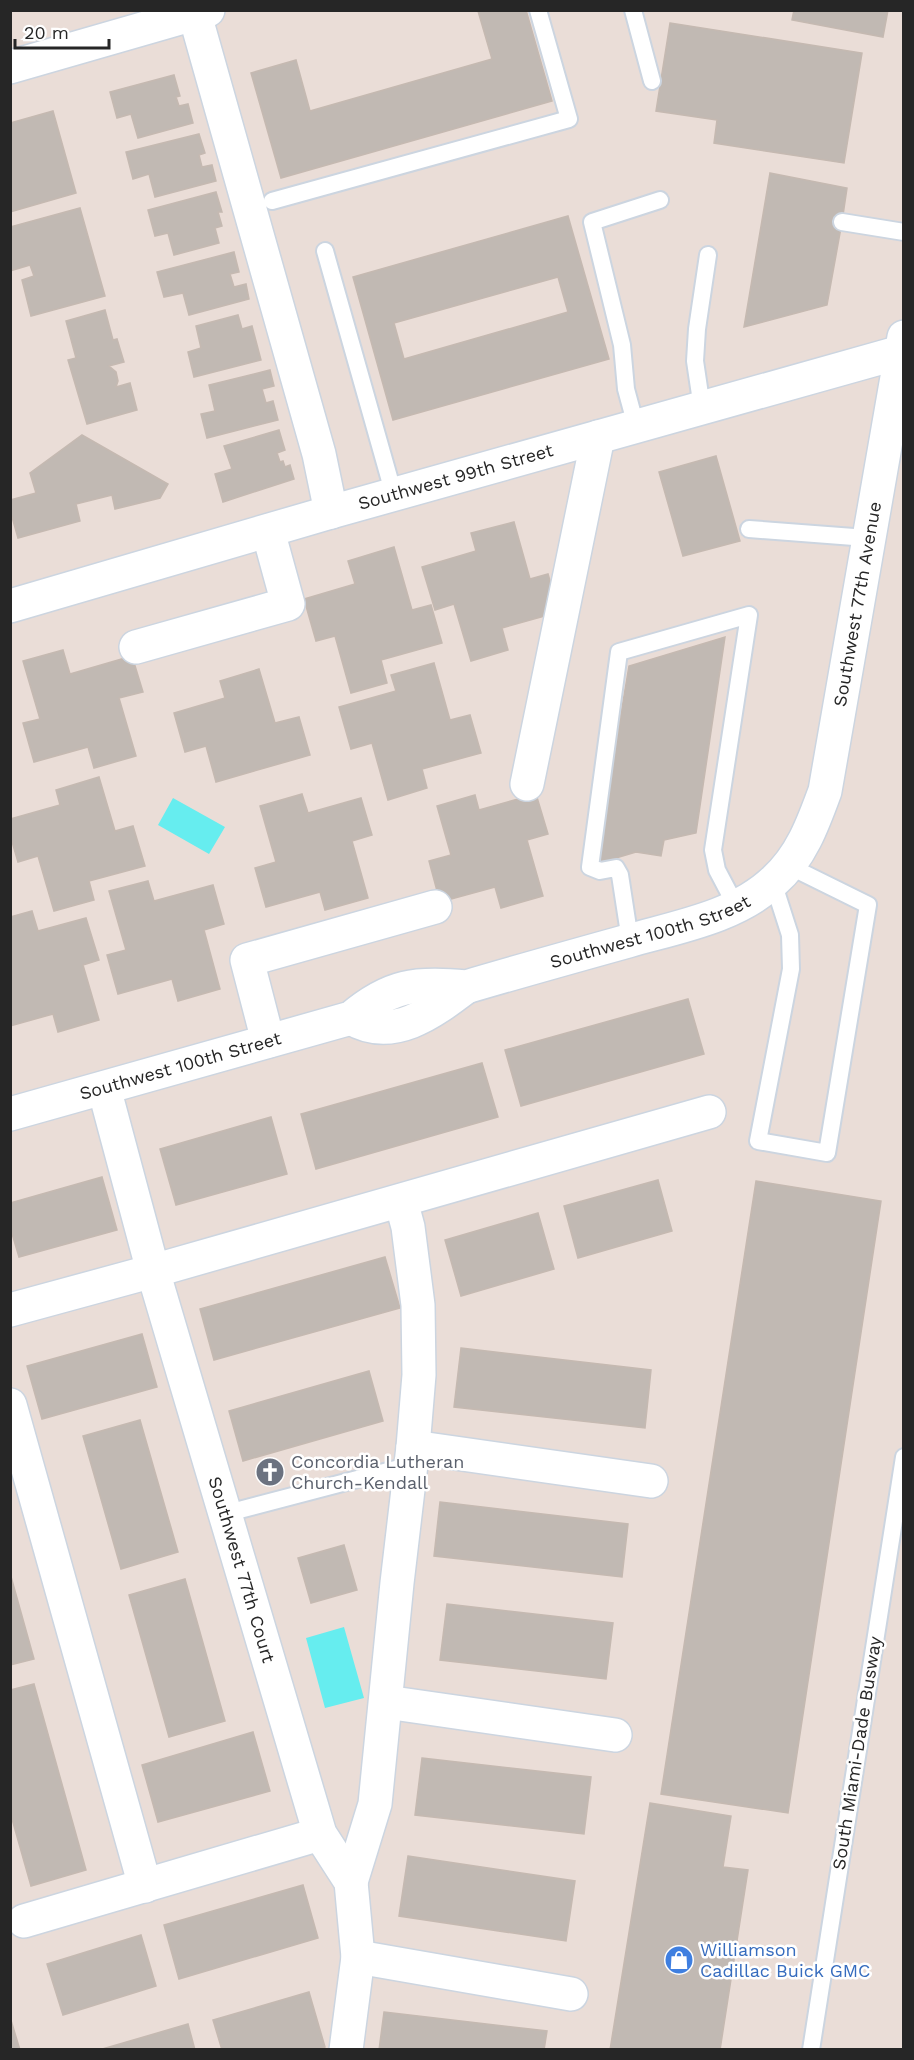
<svg xmlns="http://www.w3.org/2000/svg" width="914" height="2060" viewBox="0 0 914 2060" font-family="'Work Sans',sans-serif">
<rect width="100%" height="100%" fill="#eaddd7"/>
<!-- water -->
<path fill="#66edef" d="M 173,798 L 225,827 L 209,854 L 158,825 Z
M 344,1627 L 364,1698 L 325,1708 L 306,1638 Z"/>
<!-- building -->
<path fill="#c1b9b3" stroke="#c5b9b1" stroke-width="1.5" fill-rule="evenodd" d="M 526,10 L 552,101 L 281,178 L 251,73 L 296,60 L 310,111 L 492,59 L 478,11 Z
M 794,10 L 888,10 L 883,37 L 792,20 Z
M 670,23 L 862,53 L 844,163 L 714,143 L 717,120 L 656,111 Z
M 174,75 L 180,96 L 176,97 L 179,106 L 188,104 L 193,123 L 138,138 L 131,114 L 117,118 L 110,92 Z
M 53,111 L 76,193 L 10,212 L 10,123 Z
M 199,134 L 205,153 L 199,155 L 202,167 L 212,165 L 216,181 L 155,197 L 149,174 L 133,179 L 126,152 Z
M 770,173 L 847,188 L 842,222 L 827,305 L 744,327 Z
M 216,192 L 222,212 L 218,212 L 222,226 L 215,228 L 219,243 L 174,255 L 168,233 L 155,236 L 148,210 Z
M 80,208 L 105,296 L 31,316 L 22,280 L 34,276 L 30,265 L 10,271 L 10,227 Z
M 568,216 L 609,359 L 393,420 L 353,277 ZM 558,277 L 568,312 L 404,359 L 394,323 Z
M 234,252 L 239,272 L 230,274 L 234,287 L 246,284 L 249,299 L 189,315 L 183,293 L 164,297 L 157,272 Z
M 105,310 L 113,340 L 117,339 L 124,362 L 109,366 L 116,372 L 118,381 L 116,387 L 130,383 L 137,410 L 87,424 L 68,360 L 76,358 L 66,321 Z
M 238,315 L 242,329 L 252,326 L 261,360 L 194,377 L 188,352 L 201,348 L 196,326 Z
M 270,370 L 274,386 L 262,389 L 266,403 L 273,401 L 278,420 L 207,438 L 201,414 L 215,411 L 209,385 Z
M 279,430 L 285,450 L 277,453 L 280,462 L 283,461 L 285,467 L 290,465 L 294,479 L 223,502 L 215,474 L 232,469 L 224,446 Z
M 82,435 L 168,484 L 160,498 L 115,509 L 112,495 L 76,504 L 80,521 L 18,538 L 10,510 L 10,500 L 36,493 L 30,473 Z
M 716,456 L 740,541 L 683,556 L 659,472 Z
M 514,522 L 530,579 L 548,574 L 559,612 L 502,628 L 508,650 L 471,661 L 454,604 L 435,610 L 422,567 L 476,551 L 471,533 Z
M 394,547 L 412,610 L 431,605 L 442,643 L 381,660 L 387,683 L 351,693 L 335,636 L 316,641 L 304,599 L 355,584 L 348,561 Z
M 725,637 L 696,833 L 664,840 L 661,856 L 636,852 L 596,864 L 629,666 Z
M 63,650 L 70,674 L 132,656 L 143,692 L 119,698 L 136,756 L 94,768 L 88,747 L 34,762 L 23,723 L 40,719 L 23,661 Z
M 434,663 L 450,720 L 470,715 L 481,753 L 422,769 L 427,788 L 388,800 L 372,743 L 351,749 L 339,707 L 396,691 L 391,675 Z
M 259,669 L 275,723 L 299,717 L 310,755 L 216,782 L 206,746 L 185,752 L 174,713 L 225,698 L 220,681 Z
M 99,777 L 115,831 L 133,826 L 145,866 L 89,881 L 94,900 L 54,911 L 38,856 L 18,862 L 10,835 L 10,819 L 60,805 L 56,790 Z
M 302,794 L 308,813 L 361,798 L 372,835 L 352,841 L 368,898 L 325,910 L 320,892 L 266,907 L 255,868 L 276,862 L 260,806 Z
M 536,794 L 548,834 L 527,840 L 543,896 L 501,908 L 495,887 L 440,902 L 429,861 L 451,855 L 437,806 L 475,795 L 479,810 Z
M 148,881 L 154,901 L 213,885 L 224,924 L 204,930 L 220,989 L 178,1001 L 172,979 L 118,994 L 107,955 L 126,950 L 109,891 Z
M 32,911 L 38,931 L 86,918 L 99,960 L 83,965 L 99,1020 L 58,1032 L 53,1014 L 10,1026 L 10,917 Z
M 688,999 L 704,1054 L 521,1106 L 505,1050 Z
M 482,1063 L 498,1117 L 316,1169 L 301,1114 Z
M 271,1117 L 287,1174 L 176,1205 L 160,1149 Z
M 102,1177 L 117,1230 L 19,1257 L 10,1227 L 10,1203 Z
M 658,1180 L 672,1231 L 578,1258 L 564,1206 Z
M 756,1181 L 881,1201 L 788,1813 L 661,1794 Z
M 538,1213 L 554,1269 L 461,1296 L 445,1240 Z
M 385,1257 L 400,1308 L 214,1360 L 200,1309 Z
M 142,1334 L 157,1387 L 42,1419 L 27,1366 Z
M 461,1348 L 651,1370 L 645,1428 L 454,1407 Z
M 369,1371 L 383,1421 L 243,1461 L 229,1411 Z
M 140,1420 L 178,1552 L 121,1569 L 83,1436 Z
M 440,1502 L 628,1524 L 622,1577 L 434,1556 Z
M 344,1545 L 357,1590 L 311,1603 L 298,1558 Z
M 10,1573 L 34,1659 L 10,1665 Z
M 185,1579 L 225,1721 L 169,1737 L 129,1595 Z
M 447,1604 L 613,1623 L 606,1679 L 440,1660 Z
M 34,1684 L 86,1870 L 31,1886 L 10,1812 L 10,1690 Z
M 253,1732 L 270,1791 L 158,1822 L 142,1765 Z
M 422,1758 L 591,1777 L 584,1834 L 415,1815 Z
M 650,1803 L 731,1816 L 723,1867 L 748,1870 L 720,2050 L 610,2050 Z
M 408,1856 L 575,1881 L 566,1941 L 399,1916 Z
M 303,1885 L 318,1938 L 179,1979 L 164,1925 Z
M 141,1935 L 156,1986 L 63,2015 L 47,1964 Z
M 309,1992 L 325,2047 L 317,2050 L 222,2050 L 213,2020 Z
M 384,2012 L 547,2031 L 544,2050 L 379,2050 Z
M 10,2017 L 20,2050 L 10,2050 Z
M 188,2024 L 195,2050 L 99,2050 Z"/>
<g fill="none" stroke-linecap="round" stroke-linejoin="round">
<!-- lane casing -->
<g stroke="#ccd5e0" stroke-width="20">
<path id="lane" d="M 633,10 L 652,81
M 272,201 L 569,119 L 538,10
M 842,222 L 904,232
M 325,251 L 394,495
M 702,408 L 695,361 L 697,329 L 708,255
M 636,426 L 626,389 L 622,345 L 592,222 L 660,200
M 749,529 L 867,538
M 773,882 L 790,935 L 791,969 L 758,1141 L 827,1153 L 868,905 L 789,866
M 630,940 L 620,875 L 616,868 L 600,871 L 590,867 L 619,652 L 749,615 L 713,850 L 717,870 L 736,906
M 224,1514 L 411,1465
M 811,2050 L 904,1457"/>
</g>
<!-- street casing -->
<g stroke="#ccd5e0" stroke-width="36">
<g id="street">
<path d="M 195,15 L 319,454 L 331,512"/>
<path id="s1" d="M 10,606 L 331,512 L 901,352"/>
<path d="M 136,647 L 288,604 L 268,531"/>
<path d="M 527,784 L 598,437"/>
<path d="M 268,1041 L 247,960 L 435,907"/>
<path id="s2" d="M 104,1088 L 153,1271 L 320,1834 L 351,1882 L 358,1957 L 346,2050"/>
<path d="M 10,1310 L 153,1271 L 709,1112"/>
<path d="M 10,1405 L 145,1886"/>
<path d="M 413,1447 L 651,1481"/>
<path d="M 386,1702 L 615,1735"/>
<path d="M 351,1882 L 375,1804 L 397,1583 L 413,1447 L 419,1375 L 418,1305 L 408,1227 L 401,1201"/>
<path d="M 24,1921 L 320,1834"/>
<path d="M 358,1957 L 571,1994"/>
</g>
</g>
<!-- secondary casing -->
<g stroke="#ccd5e0" stroke-width="36">
<g id="secondary">
<path d="M 10,67 L 208,10"/>
<path d="M 351,1018 C 393,1043 433,1012 466,987"/>
<path id="s3" d="M 10,1114 L 351,1018 C 390,985 416,982 466,987 C 520,971 574,956 628,941 C 677,927 736,917 774,881 C 801,857 813,824 825,791 L 904,337"/>
</g>
</g>
<!-- lane -->
<use href="#lane" stroke="#fff" stroke-width="16"/>
<!-- street -->
<use href="#street" stroke="#fff" stroke-width="33"/>
<!-- secondary -->
<use href="#secondary" stroke="#fff" stroke-width="33"/>
</g>
<!-- icons -->
<defs>
<g id="church-disc" transform="scale(1.5)"><circle r="9.5" fill="#6b7280" stroke="#fff"/><path d="M-1.2-6h2.4v3.5h3.3v2.4h-3.3V6h-2.4V-.1h-3.3v-2.4h3.3Z" fill="#fff"/></g>
<g id="shop-disc" transform="scale(1.5)"><circle r="9.5" fill="#3f7fe0" stroke="#fff"/><path d="M-5-2.5h2.3a2.7 3.5 0 0 1 5.4 0H5L5.5 6h-11ZM-1.5-2.5h3a1.5 2.3 0 0 0-3 0Z" fill="#fff"/></g>
</defs>
<g fill-rule="evenodd">
<use href="#church-disc" x="270" y="1472"/>
<use href="#shop-disc" x="679" y="1960"/>
</g>
<g text-anchor="middle" stroke-width="5" stroke-linejoin="round" paint-order="stroke">
<!-- street labels -->
<g font-size="18" fill="#262626" stroke="#fff">
<text dy="6" stroke="none"><textPath href="#s1" startOffset="464">Southwest 99th Street</textPath></text>
<text dy="6" stroke="none"><textPath href="#s3" startOffset="1100">Southwest 77th Avenue</textPath></text>
<text dy="6" stroke="none"><textPath href="#s3" startOffset="670">Southwest 100th Street</textPath></text>
<text dy="6" stroke="none"><textPath href="#s3" startOffset="177">Southwest 100th Street</textPath></text>
<text dy="6" stroke="none"><textPath href="#s2" startOffset="501">Southwest 77th Court</textPath></text>
<text transform="translate(857 1753) rotate(-81)" y="6">South Miami-Dade Busway</text>
</g>
<!-- worship labels -->
<g font-size="18" fill="#5b616d" stroke="#fff" text-anchor="start">
<text x="291" y="1468">Concordia Lutheran<tspan x="291" dy="21">Church-Kendall</tspan></text>
</g>
<!-- shop labels -->
<g font-size="18" fill="#366cbe" stroke="#fff" text-anchor="start">
<text x="700" y="1956">Williamson<tspan x="700" dy="21">Cadillac Buick GMC</tspan></text>
</g>
</g>
<!-- border -->
<rect width="914" height="2060" fill="none" stroke="#262626" stroke-width="24"/>
<!-- scale -->
<path d="M15 39v9h94v-9" fill="none" stroke="#262626" stroke-width="3"/>
<text x="24" y="39" font-size="18" fill="#262626" stroke="#ffffff" stroke-width="4.5" paint-order="stroke">20 m</text>
</svg>
